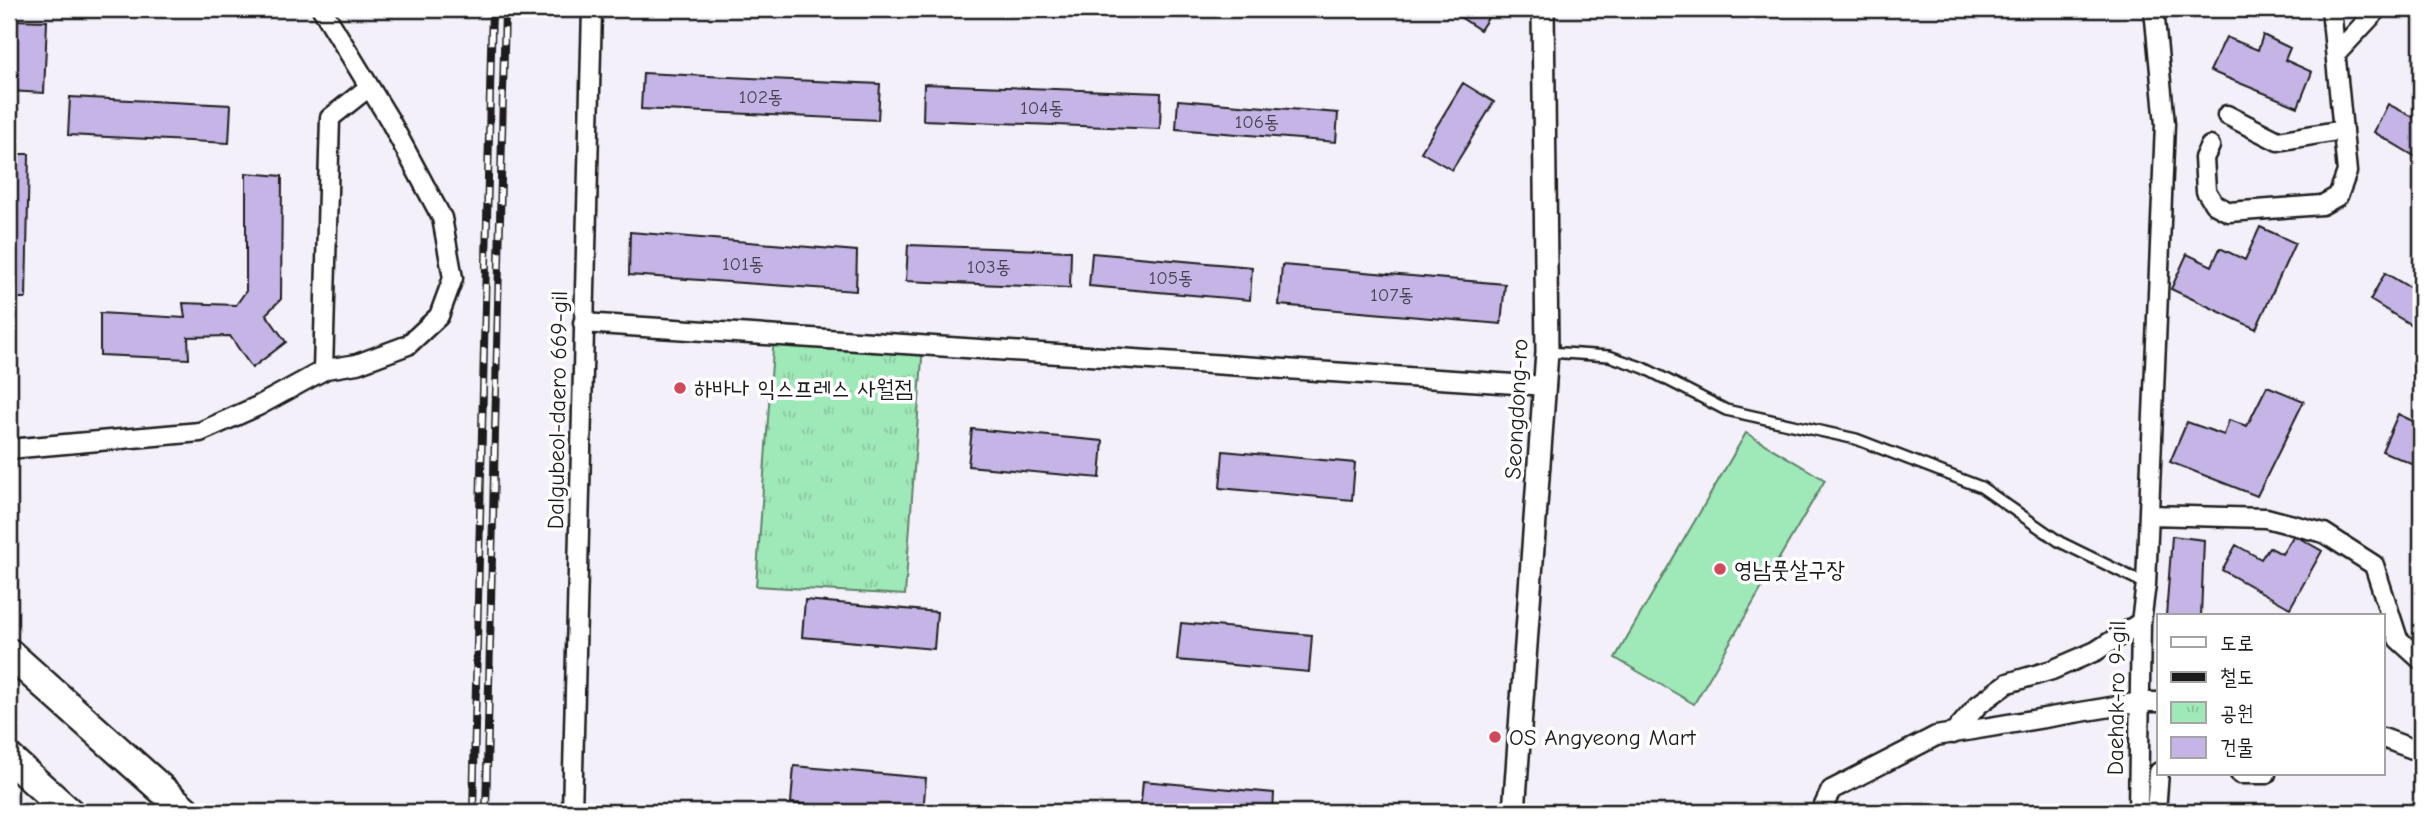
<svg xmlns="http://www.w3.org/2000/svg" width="2430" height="821" viewBox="0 0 2430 821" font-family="'Comic Neue','Poor Story',sans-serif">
<defs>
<pattern id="park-tufts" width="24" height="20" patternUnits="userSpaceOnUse" patternTransform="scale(1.75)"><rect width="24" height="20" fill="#9fe8b7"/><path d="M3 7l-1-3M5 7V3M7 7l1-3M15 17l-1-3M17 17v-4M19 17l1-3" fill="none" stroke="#88c69d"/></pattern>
</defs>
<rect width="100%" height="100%" fill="#f3f0fa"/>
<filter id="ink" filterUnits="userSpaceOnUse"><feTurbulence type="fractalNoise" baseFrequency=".0143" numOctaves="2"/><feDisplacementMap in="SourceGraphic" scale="14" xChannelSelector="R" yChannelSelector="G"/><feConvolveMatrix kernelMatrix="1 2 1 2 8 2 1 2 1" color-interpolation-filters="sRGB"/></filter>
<g filter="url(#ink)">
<!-- park -->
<path fill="url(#park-tufts)" stroke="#5e826a" stroke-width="2" d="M 774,335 L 923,345 L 905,595 L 756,586 Z"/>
<!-- garden -->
<path fill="#9fe8b7" stroke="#5e826a" stroke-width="2" d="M 1746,433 L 1825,480 L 1694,704 L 1615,658 Z"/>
<!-- building -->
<path fill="#c5b5e6" stroke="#1c1c1c" stroke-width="2" d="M 1448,9 L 1494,9 L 1480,30 Z
M 11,20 L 47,21 L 44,93 L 9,91 Z
M 2263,35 L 2290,48 L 2285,60 L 2312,72 L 2298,107 L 2210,71 L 2226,37 L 2258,50 Z
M 643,73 L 880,84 L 878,120 L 641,109 Z
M 1463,83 L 1494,102 L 1452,170 L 1421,152 Z
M 924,84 L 1161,93 L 1160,129 L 923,120 Z
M 70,97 L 231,105 L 229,143 L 68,135 Z
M 1178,100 L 1338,113 L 1336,142 L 1176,129 Z
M 2421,103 L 2421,160 L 2374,132 L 2388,104 L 2413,117 Z
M 9,154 L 29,154 L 26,298 L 9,298 Z
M 246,173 L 282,176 L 281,299 L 266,314 L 286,342 L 252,368 L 230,336 L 188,337 L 189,359 L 100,355 L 100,313 L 185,318 L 183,303 L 236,305 L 246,291 Z
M 2260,227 L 2295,243 L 2256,329 L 2171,289 L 2187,254 L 2212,266 L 2220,248 L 2245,260 Z
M 630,232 L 857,251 L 856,291 L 629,275 Z
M 908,245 L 1071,251 L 1070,288 L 906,281 Z
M 1092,253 L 1252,267 L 1250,300 L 1089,286 Z
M 1282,265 L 1505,284 L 1501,324 L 1279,305 Z
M 2417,271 L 2421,274 L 2421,331 L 2370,300 L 2385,273 L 2409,287 Z
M 2267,386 L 2304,401 L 2257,496 L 2170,462 L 2187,422 L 2224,435 L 2229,420 L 2247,426 Z
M 2398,414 L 2421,425 L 2421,468 L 2382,451 Z
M 972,429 L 1103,441 L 1100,478 L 968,466 Z
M 1223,451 L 1355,463 L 1352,500 L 1220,488 Z
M 2294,535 L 2322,551 L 2290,608 L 2222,570 L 2236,545 L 2261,559 L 2269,547 L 2282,554 Z
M 2172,536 L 2204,540 L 2201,616 L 2166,616 Z
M 805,600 L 937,612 L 934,649 L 802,637 Z
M 1181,623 L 1312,635 L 1309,672 L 1177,660 Z
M 794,766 L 926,778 L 923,812 L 890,812 L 791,803 Z
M 1143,781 L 1274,793 L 1273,812 L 1140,812 Z"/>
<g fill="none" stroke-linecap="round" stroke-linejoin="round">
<!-- service casing -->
<g stroke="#1c1c1c" stroke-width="14">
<path id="service" d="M 1548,352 L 1609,356 L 1644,368 L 1726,410 L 1856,439 L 1981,487 L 2060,542 L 2146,584"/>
</g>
<!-- minor casing -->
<g stroke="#1c1c1c" stroke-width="23">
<path id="minor" d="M 2336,54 L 2378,9
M 2227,115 L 2278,141 L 2343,130
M 2210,146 L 2204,158 L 2206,191 L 2214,204 L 2229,212 L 2322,205 L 2338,196 L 2347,172 L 2331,9
M 583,323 L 1546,386
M 323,371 L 330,118 L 369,87
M 9,449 L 200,432 L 258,406 L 326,369 L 357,364 L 408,345 L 439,316 L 453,278 L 442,218 L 389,119 L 322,9
M 2149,515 L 2266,518 L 2324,533 L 2374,565 L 2398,639 L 2421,660
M 1953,734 L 1978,705 L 2008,683 L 2052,670 L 2096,651 L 2141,622
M 2383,738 L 2421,752
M 2240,774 L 2266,774
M 572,812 L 592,9
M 1821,812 L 1831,790 L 1936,736 L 2141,702 L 2159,702
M 2138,812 L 2141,622 L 2146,584 L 2165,124 L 2154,9
M 2156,812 L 2159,772"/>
</g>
<!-- tertiary casing -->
<g stroke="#1c1c1c" stroke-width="26">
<path id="tertiary" d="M 1514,812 L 1547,352 L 1543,9"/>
</g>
<!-- primary casing -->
<g stroke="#1c1c1c" stroke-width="33">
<path id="primary" d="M 9,653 L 187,812
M 9,758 L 69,812"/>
</g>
<!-- service -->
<use href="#service" stroke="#fff" stroke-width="9"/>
<!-- minor -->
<use href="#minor" stroke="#fff" stroke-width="18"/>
<!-- tertiary -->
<use href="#tertiary" stroke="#fff" stroke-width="21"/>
<!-- primary -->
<use href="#primary" stroke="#fff" stroke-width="28"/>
<!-- rail casing -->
<g stroke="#1c1c1c" stroke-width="8">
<path id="rail" d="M 473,812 L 492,9
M 486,812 L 505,9"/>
</g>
<!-- rail -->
<use href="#rail" stroke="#fff" stroke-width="5" stroke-dasharray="16" stroke-linecap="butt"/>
</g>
</g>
<!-- markers -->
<g fill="#d1495b" stroke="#fff" stroke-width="2.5">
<circle cx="680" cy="388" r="7"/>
<circle cx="1720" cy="569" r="7"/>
<circle cx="1495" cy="737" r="7"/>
</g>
<g text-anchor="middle" stroke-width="7" stroke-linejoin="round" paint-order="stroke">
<!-- number labels -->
<g font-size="19" fill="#46424e">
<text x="761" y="103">102동</text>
<text x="1042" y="114">104동</text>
<text x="1257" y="128">106동</text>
<text x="743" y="270">101동</text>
<text x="989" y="273">103동</text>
<text x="1171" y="284">105동</text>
<text x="1392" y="301">107동</text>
</g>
<!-- poi labels -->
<g font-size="23" fill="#1c1c1c" stroke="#fff" text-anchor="start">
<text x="694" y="396">하바나 익스프레스 사월점</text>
<text x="1734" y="577">영남풋살구장</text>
<text x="1509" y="745">OS Angyeong Mart</text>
</g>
<!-- street labels -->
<g font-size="23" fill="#1c1c1c" stroke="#fff">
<text transform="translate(1516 409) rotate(-87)" y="8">Seongdong-ro</text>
<text transform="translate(557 410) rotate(-89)" y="8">Dalgubeol-daero 669-gil</text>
<text transform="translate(2116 698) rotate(-89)" y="8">Daehak-ro 9-gil</text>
</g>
</g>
<!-- margin -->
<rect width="2430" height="821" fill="none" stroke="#fff" stroke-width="35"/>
<rect x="18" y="18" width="2395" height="786" fill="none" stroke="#1c1c1c" stroke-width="2.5" filter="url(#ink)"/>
<!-- legend -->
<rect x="2157" y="614" width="228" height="161" fill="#ffffff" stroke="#a4a4a4" stroke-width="2"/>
<rect x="2171" y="637" width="35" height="10" fill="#ffffff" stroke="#a4a4a4" stroke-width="2"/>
<text x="2220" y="650" font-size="21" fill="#1c1c1c">도로</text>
<rect x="2171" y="672" width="35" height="10" fill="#1c1c1c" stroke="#a4a4a4" stroke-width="2"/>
<text x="2220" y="684" font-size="21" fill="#1c1c1c">철도</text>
<rect x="2171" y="702" width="35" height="21" fill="url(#park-tufts)" stroke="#a4a4a4" stroke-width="2"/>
<text x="2220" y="720" font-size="21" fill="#1c1c1c">공원</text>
<rect x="2171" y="737" width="35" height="21" fill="#c5b5e6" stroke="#a4a4a4" stroke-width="2"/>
<text x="2220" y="754" font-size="21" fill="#1c1c1c">건물</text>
</svg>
